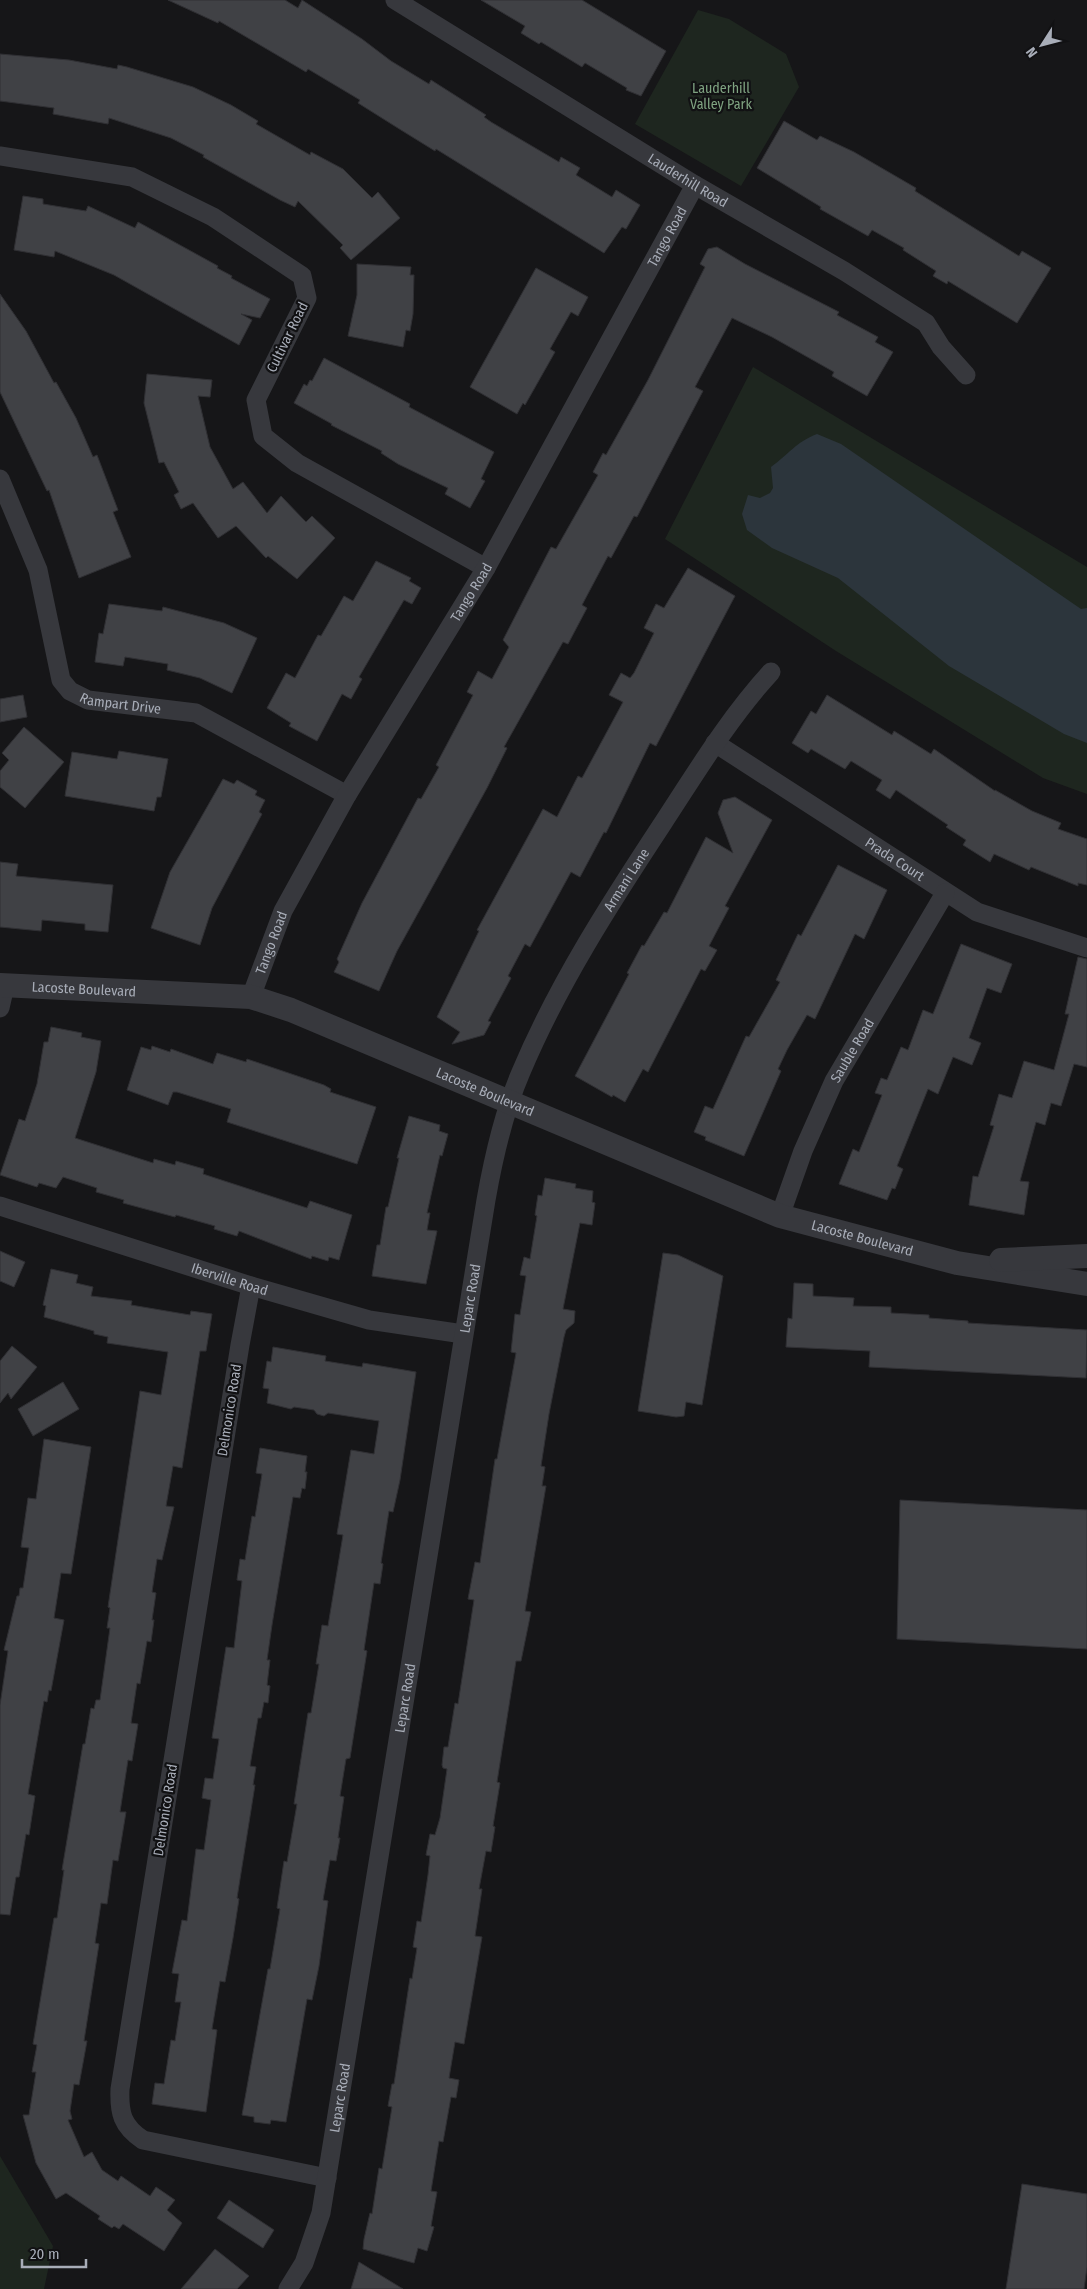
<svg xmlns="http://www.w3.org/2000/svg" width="1087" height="2289" viewBox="0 0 1087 2289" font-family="'Fira Sans Condensed',sans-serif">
<rect width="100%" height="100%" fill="#161618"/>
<!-- green -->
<path fill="#1e261f" d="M 698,10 L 729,19 L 786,54 L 799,87 L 741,186 L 635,124 Z
M 753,367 L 1087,567 L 1087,794 L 1043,778 L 836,651 L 665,539 Z
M 0,2156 L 53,2246 L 44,2289 L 0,2289 Z"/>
<!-- water -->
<path fill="#2c353c" d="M 817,434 L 841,444 L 1081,609 L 1087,608 L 1087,743 L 1064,734 L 949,666 L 838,578 L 772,548 L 747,530 L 742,514 L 748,495 L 760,498 L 770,493 L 773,488 L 771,467 C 789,454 796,442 817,434 Z"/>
<!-- building -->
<path fill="#404145" stroke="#303034" d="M 168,0 L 285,0 L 298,8 L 302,0 L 362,39 L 391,61 L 429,84 L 431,80 L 486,115 L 484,117 L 491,122 L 559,162 L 561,157 L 580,168 L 576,175 L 612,197 L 616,190 L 640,205 L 626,229 L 622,227 L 604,253 L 436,149 L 435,151 L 401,130 L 358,103 L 360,100 L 308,69 L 306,72 L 219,21 L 218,23 Z
M 481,0 L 582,0 L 666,51 L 641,96 L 626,90 L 627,88 L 585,63 L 582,67 L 541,42 L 539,44 L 521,33 L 525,26 Z
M 0,54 L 69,60 L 117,69 L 118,65 L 127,67 L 193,87 L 231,105 L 258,121 L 256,124 L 310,155 L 311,152 L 343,169 L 372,198 L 378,192 L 400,218 L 351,260 L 340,248 L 343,245 L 298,201 L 295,207 L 280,200 L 203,157 L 204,155 L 171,138 L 109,118 L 108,124 L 53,114 L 54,108 L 0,101 Z
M 784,121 L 817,140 L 820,136 L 854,152 L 916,188 L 915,191 L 1019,256 L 1022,251 L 1051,268 L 1017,323 L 948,281 L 947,284 L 933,276 L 936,271 L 903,250 L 904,248 L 872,230 L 868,236 L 820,209 L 821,207 L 757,168 Z
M 23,196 L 43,199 L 43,204 L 86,211 L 88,206 L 135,228 L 138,222 L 218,266 L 217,268 L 232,276 L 231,278 L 270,299 L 260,318 L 241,314 L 252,320 L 239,345 L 114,275 L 55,251 L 54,257 L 14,250 Z
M 717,247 L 745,264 L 839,312 L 837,315 L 878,337 L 875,342 L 893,352 L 867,396 L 832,376 L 834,372 L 772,337 L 732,318 L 695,387 L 703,391 L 637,517 L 634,516 L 611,558 L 608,556 L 582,605 L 587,608 L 568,644 L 563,642 L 504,747 L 507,748 L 487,788 L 397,951 L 379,991 L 334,972 L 339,962 L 337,959 L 362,903 L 418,798 L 421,799 L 439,767 L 436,765 L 473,695 L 467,692 L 478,671 L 492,679 L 509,647 L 503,640 L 524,599 L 551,547 L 556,549 L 598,475 L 593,472 L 603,453 L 606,455 L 648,380 L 705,267 L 700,264 L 708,249 Z
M 357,264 L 411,267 L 410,275 L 414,275 L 413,314 L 410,331 L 406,330 L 403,347 L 348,336 L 357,295 Z
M 536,268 L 588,297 L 578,316 L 571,312 L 550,349 L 555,352 L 525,405 L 523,403 L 517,414 L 470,387 Z
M 0,294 L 26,331 L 54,383 L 56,382 L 76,418 L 93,457 L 97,455 L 118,510 L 113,512 L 131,557 L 79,578 L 49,490 L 47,491 L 0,392 Z
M 324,358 L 410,404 L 409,407 L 494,452 L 481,479 L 485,481 L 470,508 L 445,494 L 448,488 L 398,464 L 381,453 L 382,451 L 331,425 L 332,424 L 294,403 L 304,384 L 307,386 L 310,380 L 312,381 Z
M 147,374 L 212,380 L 210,397 L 198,396 L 210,447 L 233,489 L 243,482 L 267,513 L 281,496 L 306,522 L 312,516 L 335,538 L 297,579 L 268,556 L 266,558 L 236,526 L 218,538 L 193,503 L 181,509 L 174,495 L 179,492 L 164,462 L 159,463 L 144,403 Z
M 376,561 L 411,578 L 409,581 L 421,588 L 412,604 L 404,600 L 359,677 L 362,679 L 351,699 L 342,694 L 317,741 L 289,726 L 291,723 L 267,708 L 286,673 L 295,678 L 318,635 L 321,636 L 344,596 L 353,601 Z
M 688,568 L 735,596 L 656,746 L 650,743 L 606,833 L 604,832 L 580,877 L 571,872 L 530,947 L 525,944 L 508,976 L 511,978 L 488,1021 L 491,1022 L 484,1035 L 452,1044 L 460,1032 L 437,1017 L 479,931 L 477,930 L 543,809 L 557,817 L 578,776 L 582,778 L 623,702 L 609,695 L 621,673 L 630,678 L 634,673 L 654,633 L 644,628 L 656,604 L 664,608 Z
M 109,604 L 162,611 L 163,607 L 224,623 L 257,638 L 232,693 L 200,678 L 167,670 L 168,664 L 125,657 L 123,666 L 95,662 L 99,633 L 103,634 Z
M 23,695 L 27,717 L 0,722 L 0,699 Z
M 827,695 L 892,735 L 894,731 L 931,754 L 934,749 L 995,791 L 995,790 L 1032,811 L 1061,823 L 1058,829 L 1087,839 L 1087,885 L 1078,883 L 1078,886 L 1031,867 L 1029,870 L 994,854 L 990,862 L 963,845 L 966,840 L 946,827 L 948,825 L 896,790 L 890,799 L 876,790 L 882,780 L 851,761 L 845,769 L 811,749 L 808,753 L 792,743 L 811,711 L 816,714 Z
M 24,727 L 64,762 L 25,808 L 0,787 L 0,771 L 9,760 L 2,753 Z
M 119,751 L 168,759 L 161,797 L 157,797 L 154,811 L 65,796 L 72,752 L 117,759 Z
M 223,779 L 234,784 L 237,780 L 257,791 L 255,795 L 265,800 L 259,812 L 262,814 L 212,908 L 200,945 L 151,928 L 170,872 Z
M 735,797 L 772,820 L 725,906 L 729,908 L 709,946 L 717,950 L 705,971 L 701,969 L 648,1072 L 643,1069 L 625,1102 L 613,1095 L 612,1097 L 575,1076 L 629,974 L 627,973 L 642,945 L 644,946 L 664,912 L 667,913 L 706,837 L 733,853 L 718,813 L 723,800 Z
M 0,862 L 18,864 L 16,876 L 113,885 L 108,932 L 85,930 L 85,924 L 42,920 L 41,931 L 0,927 Z
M 838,865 L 887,890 L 864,939 L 855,934 L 815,1019 L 807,1015 L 787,1050 L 778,1069 L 781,1071 L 744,1156 L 705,1140 L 706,1137 L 694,1132 L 705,1106 L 713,1109 L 746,1036 L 749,1037 L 780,982 L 776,980 L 798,934 L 801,936 Z
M 961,944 L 1012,964 L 1001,993 L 987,988 L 969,1038 L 981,1043 L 972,1065 L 953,1057 L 938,1094 L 928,1089 L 897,1166 L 903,1169 L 895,1189 L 892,1188 L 887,1200 L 839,1184 L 853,1149 L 859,1152 L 882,1095 L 875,1093 L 881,1078 L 887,1080 L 901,1047 L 908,1050 L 923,1010 L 933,1014 Z
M 1078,957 L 1087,959 L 1087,1067 L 1074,1064 L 1061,1106 L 1051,1103 L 1045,1125 L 1036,1122 L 1020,1181 L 1029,1182 L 1024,1215 L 969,1205 L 973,1176 L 978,1177 L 994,1126 L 990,1125 L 999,1094 L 1012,1098 L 1024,1061 L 1054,1070 L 1069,1014 L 1065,1014 Z
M 51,1027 L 82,1033 L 81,1037 L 101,1041 L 96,1072 L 75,1138 L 153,1163 L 154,1159 L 175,1165 L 176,1161 L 204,1169 L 203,1174 L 307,1208 L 310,1201 L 352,1215 L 339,1260 L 329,1257 L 328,1261 L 312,1256 L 311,1259 L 239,1231 L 237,1236 L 214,1229 L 215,1226 L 176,1215 L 175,1217 L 123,1203 L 124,1200 L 96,1192 L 97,1188 L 63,1177 L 56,1188 L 39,1183 L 37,1187 L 0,1175 L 19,1119 L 25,1121 L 37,1084 L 44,1042 L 48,1042 Z
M 152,1046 L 170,1052 L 171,1049 L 213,1064 L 217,1053 L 246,1062 L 247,1059 L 324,1085 L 331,1089 L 330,1092 L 376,1107 L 357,1164 L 227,1122 L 231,1109 L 177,1092 L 173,1092 L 168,1105 L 127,1090 L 141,1047 L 151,1050 Z
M 409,1116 L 440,1125 L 439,1131 L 448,1134 L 442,1156 L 440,1155 L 427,1213 L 430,1213 L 427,1230 L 437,1231 L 426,1284 L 372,1276 L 377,1245 L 380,1245 L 386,1207 L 388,1207 L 399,1158 L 397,1158 Z
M 545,1178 L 576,1184 L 575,1188 L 593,1191 L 592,1202 L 595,1203 L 592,1225 L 580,1223 L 563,1309 L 575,1311 L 574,1323 L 566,1330 L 564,1337 L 549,1414 L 541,1466 L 545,1467 L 542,1486 L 546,1486 L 525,1611 L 531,1612 L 521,1661 L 516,1661 L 497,1782 L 500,1783 L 493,1826 L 495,1827 L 491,1852 L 486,1851 L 479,1889 L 482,1889 L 475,1936 L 482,1937 L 464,2044 L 455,2042 L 449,2078 L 459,2080 L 456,2098 L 451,2097 L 443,2142 L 439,2141 L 431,2191 L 437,2192 L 431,2226 L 434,2227 L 427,2251 L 418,2248 L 414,2263 L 363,2249 L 364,2239 L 370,2213 L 372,2214 L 379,2168 L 382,2169 L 392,2107 L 388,2106 L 392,2084 L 394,2084 L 410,1978 L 412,1979 L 417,1948 L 413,1947 L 417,1921 L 421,1922 L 428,1875 L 430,1856 L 426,1855 L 430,1834 L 435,1835 L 440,1818 L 447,1769 L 443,1768 L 442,1765 L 444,1747 L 448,1747 L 455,1703 L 458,1704 L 474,1600 L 468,1599 L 475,1562 L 480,1563 L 495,1459 L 497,1459 L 516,1353 L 511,1352 L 515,1314 L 520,1315 L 526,1276 L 520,1275 L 524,1257 L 530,1259 L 537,1216 L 535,1215 L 538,1195 L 542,1196 Z
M 0,1251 L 25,1262 L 14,1287 L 0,1281 Z
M 663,1253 L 678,1255 L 723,1276 L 702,1405 L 686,1402 L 684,1416 L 676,1417 L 638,1411 Z
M 51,1269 L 78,1275 L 76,1283 L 93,1287 L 91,1296 L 132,1301 L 131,1305 L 190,1315 L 191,1311 L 212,1314 L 206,1351 L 200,1351 L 182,1468 L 173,1466 L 166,1506 L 174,1507 L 162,1560 L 157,1559 L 152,1592 L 156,1593 L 152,1620 L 154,1620 L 151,1642 L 147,1641 L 140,1684 L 137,1683 L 131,1723 L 138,1724 L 132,1761 L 128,1760 L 120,1812 L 126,1812 L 118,1861 L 113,1860 L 107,1904 L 101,1903 L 95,1943 L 99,1944 L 84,2041 L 87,2041 L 79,2085 L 74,2084 L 70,2111 L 72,2119 L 68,2120 L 84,2157 L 92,2152 L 102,2170 L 118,2181 L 121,2176 L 150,2196 L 156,2187 L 175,2200 L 167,2210 L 182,2223 L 164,2251 L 123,2224 L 119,2229 L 114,2226 L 112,2228 L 98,2219 L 100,2216 L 66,2193 L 56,2199 L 36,2163 L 23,2115 L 29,2115 L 36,2072 L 32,2072 L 37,2045 L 33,2044 L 54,1918 L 57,1918 L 64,1870 L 62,1870 L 83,1744 L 85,1744 L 91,1708 L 94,1709 L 96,1700 L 100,1700 L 110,1628 L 107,1628 L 110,1608 L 108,1607 L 140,1391 L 161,1395 L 168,1352 L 107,1343 L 108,1337 L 94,1334 L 94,1331 L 44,1317 L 46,1306 L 43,1305 Z
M 794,1283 L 813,1284 L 813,1296 L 854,1298 L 853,1306 L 891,1307 L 891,1313 L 929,1315 L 929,1318 L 968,1321 L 968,1323 L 1087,1330 L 1086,1378 L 869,1367 L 870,1351 L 786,1347 L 788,1318 L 792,1319 Z
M 12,1346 L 37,1367 L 11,1399 L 8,1393 L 0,1403 L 0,1361 Z
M 273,1347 L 326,1356 L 325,1361 L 362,1367 L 363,1363 L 416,1372 L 400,1480 L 393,1512 L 389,1511 L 381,1563 L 383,1564 L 380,1584 L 374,1583 L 364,1650 L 367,1651 L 350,1758 L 346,1759 L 340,1796 L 344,1797 L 338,1838 L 340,1838 L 336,1861 L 330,1860 L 323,1900 L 328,1901 L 319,1966 L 312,2000 L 307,1999 L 286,2122 L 271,2120 L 270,2124 L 254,2122 L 254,2117 L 242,2115 L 268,1969 L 270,1969 L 280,1909 L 277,1908 L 284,1861 L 287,1862 L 297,1804 L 294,1804 L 308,1713 L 311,1713 L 319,1664 L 316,1664 L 322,1625 L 328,1626 L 343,1535 L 337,1534 L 351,1450 L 374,1454 L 379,1421 L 328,1413 L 324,1416 L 317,1414 L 314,1410 L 294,1407 L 291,1409 L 267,1403 L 269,1389 L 263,1388 L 267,1361 L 271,1362 Z
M 63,1382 L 79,1409 L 33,1436 L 18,1409 Z
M 44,1439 L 91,1447 L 71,1574 L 61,1573 L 54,1618 L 64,1620 L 51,1691 L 49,1690 L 47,1702 L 44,1701 L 28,1794 L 35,1796 L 29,1835 L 26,1834 L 19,1877 L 16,1877 L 10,1915 L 0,1914 L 0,1705 L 8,1651 L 4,1650 L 17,1596 L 19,1596 L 20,1588 L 23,1588 L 29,1548 L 21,1547 L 28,1498 L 36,1499 Z
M 260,1448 L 307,1456 L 305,1472 L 307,1472 L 305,1489 L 302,1488 L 300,1498 L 293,1497 L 272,1625 L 267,1660 L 270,1660 L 267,1685 L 270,1686 L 268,1703 L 264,1702 L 261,1718 L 258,1718 L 250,1766 L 256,1767 L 253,1785 L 255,1785 L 237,1898 L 239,1899 L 233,1938 L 225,1982 L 220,1981 L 212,2029 L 217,2030 L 206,2112 L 152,2104 L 155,2083 L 164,2084 L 171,2040 L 175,2041 L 181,2002 L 175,2002 L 179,1974 L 172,1973 L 182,1920 L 187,1921 L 196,1849 L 204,1850 L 211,1800 L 202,1798 L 205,1778 L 213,1779 L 219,1739 L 212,1738 L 226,1647 L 234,1648 L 242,1581 L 237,1580 L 240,1559 L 245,1560 L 252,1516 L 255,1517 L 262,1474 L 256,1473 Z
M 900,1500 L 1087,1510 L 1087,1649 L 897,1639 Z
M 1022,2184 L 1087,2194 L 1087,2267 L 1084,2289 L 1006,2289 Z
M 229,2200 L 274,2230 L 263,2248 L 217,2218 Z
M 215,2249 L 249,2276 L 237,2289 L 181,2289 Z
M 359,2262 L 403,2289 L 351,2289 Z"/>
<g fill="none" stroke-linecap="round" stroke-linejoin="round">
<!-- minor -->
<g stroke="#37383d" stroke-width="19">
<path id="s1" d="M 395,0 L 695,185 L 844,271 L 926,323 L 941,347 L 966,375"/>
<path d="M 0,156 L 132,177 L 213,217 L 302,276 L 307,298 L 256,400 L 263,436 L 297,463 L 486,568"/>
<path id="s2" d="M 0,479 L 38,570 L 61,680 L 70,691 L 88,700 L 196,713 L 347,795"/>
<path id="s3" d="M 715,743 L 977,912 L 1087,948"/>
<path id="s4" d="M 251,997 L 283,911 L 347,795 L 486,568 L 695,185"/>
<path d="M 0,1008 L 5,986"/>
<path id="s5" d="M 0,1206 L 251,1286 L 369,1320 L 463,1334"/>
<path id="s6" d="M 780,1216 L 803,1151 L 834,1081 L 945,893"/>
<path d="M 251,1286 L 240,1345 L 120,2089 C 119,2113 122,2126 143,2140 L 327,2178"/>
<path id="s7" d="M 288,2289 L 304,2263 L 321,2213 L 486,1200 C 493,1160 505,1109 521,1072 C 558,984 611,902 663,823 C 697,771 729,718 771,672"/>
</g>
<!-- tertiary -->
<g stroke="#37383d" stroke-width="24">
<path id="s8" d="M 0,985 L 251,997 L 291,1010 L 780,1216 L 957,1263 L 1087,1284"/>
<path d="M 1001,1260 L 1087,1256"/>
</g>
</g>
<g text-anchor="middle" stroke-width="4.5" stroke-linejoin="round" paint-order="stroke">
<!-- park labels -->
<g font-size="14" fill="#7fa381" stroke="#111113">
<text x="721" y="93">Lauderhill<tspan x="721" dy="16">Valley Park</tspan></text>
</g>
<!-- street labels -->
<g font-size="14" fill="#a8adb8" stroke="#111113">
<text dy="5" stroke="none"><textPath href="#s1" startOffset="344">Lauderhill Road</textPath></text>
<text dy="5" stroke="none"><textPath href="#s4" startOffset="868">Tango Road</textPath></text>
<text transform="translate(287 337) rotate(-64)" y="5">Cultivar Road</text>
<text dy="5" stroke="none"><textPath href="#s4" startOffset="462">Tango Road</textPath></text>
<text dy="5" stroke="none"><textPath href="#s2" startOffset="278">Rampart Drive</textPath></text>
<text dy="5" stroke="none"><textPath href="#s3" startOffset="214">Prada Court</textPath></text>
<text dy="5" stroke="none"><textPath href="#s7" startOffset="1462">Armani Lane</textPath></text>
<text dy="5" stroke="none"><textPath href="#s4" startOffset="58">Tango Road</textPath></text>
<text dy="5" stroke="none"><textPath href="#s8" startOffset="84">Lacoste Boulevard</textPath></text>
<text dy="5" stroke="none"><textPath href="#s6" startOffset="181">Sauble Road</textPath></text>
<text dy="5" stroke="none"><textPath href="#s8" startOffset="504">Lacoste Boulevard</textPath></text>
<text dy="5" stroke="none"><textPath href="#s8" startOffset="909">Lacoste Boulevard</textPath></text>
<text dy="5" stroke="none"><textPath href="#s5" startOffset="241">Iberville Road</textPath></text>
<text dy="5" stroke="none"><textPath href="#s7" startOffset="1010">Leparc Road</textPath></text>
<text transform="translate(229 1410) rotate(-81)" y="5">Delmonico Road</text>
<text dy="5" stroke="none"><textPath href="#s7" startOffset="605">Leparc Road</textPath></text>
<text transform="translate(165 1810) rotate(-81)" y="5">Delmonico Road</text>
<text dy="5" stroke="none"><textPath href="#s7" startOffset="200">Leparc Road</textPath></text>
</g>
</g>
<!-- north arrow -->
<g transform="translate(1042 45) rotate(234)" stroke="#111113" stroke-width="4" paint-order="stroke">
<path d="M0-4L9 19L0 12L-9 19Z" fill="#a8adb8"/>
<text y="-8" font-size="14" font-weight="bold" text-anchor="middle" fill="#a8adb8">N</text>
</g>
<!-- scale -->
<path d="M22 2259v8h64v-8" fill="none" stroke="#a8adb8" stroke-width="2.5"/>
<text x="30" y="2259" font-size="15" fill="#a8adb8" stroke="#111113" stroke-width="4" paint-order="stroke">20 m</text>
</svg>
